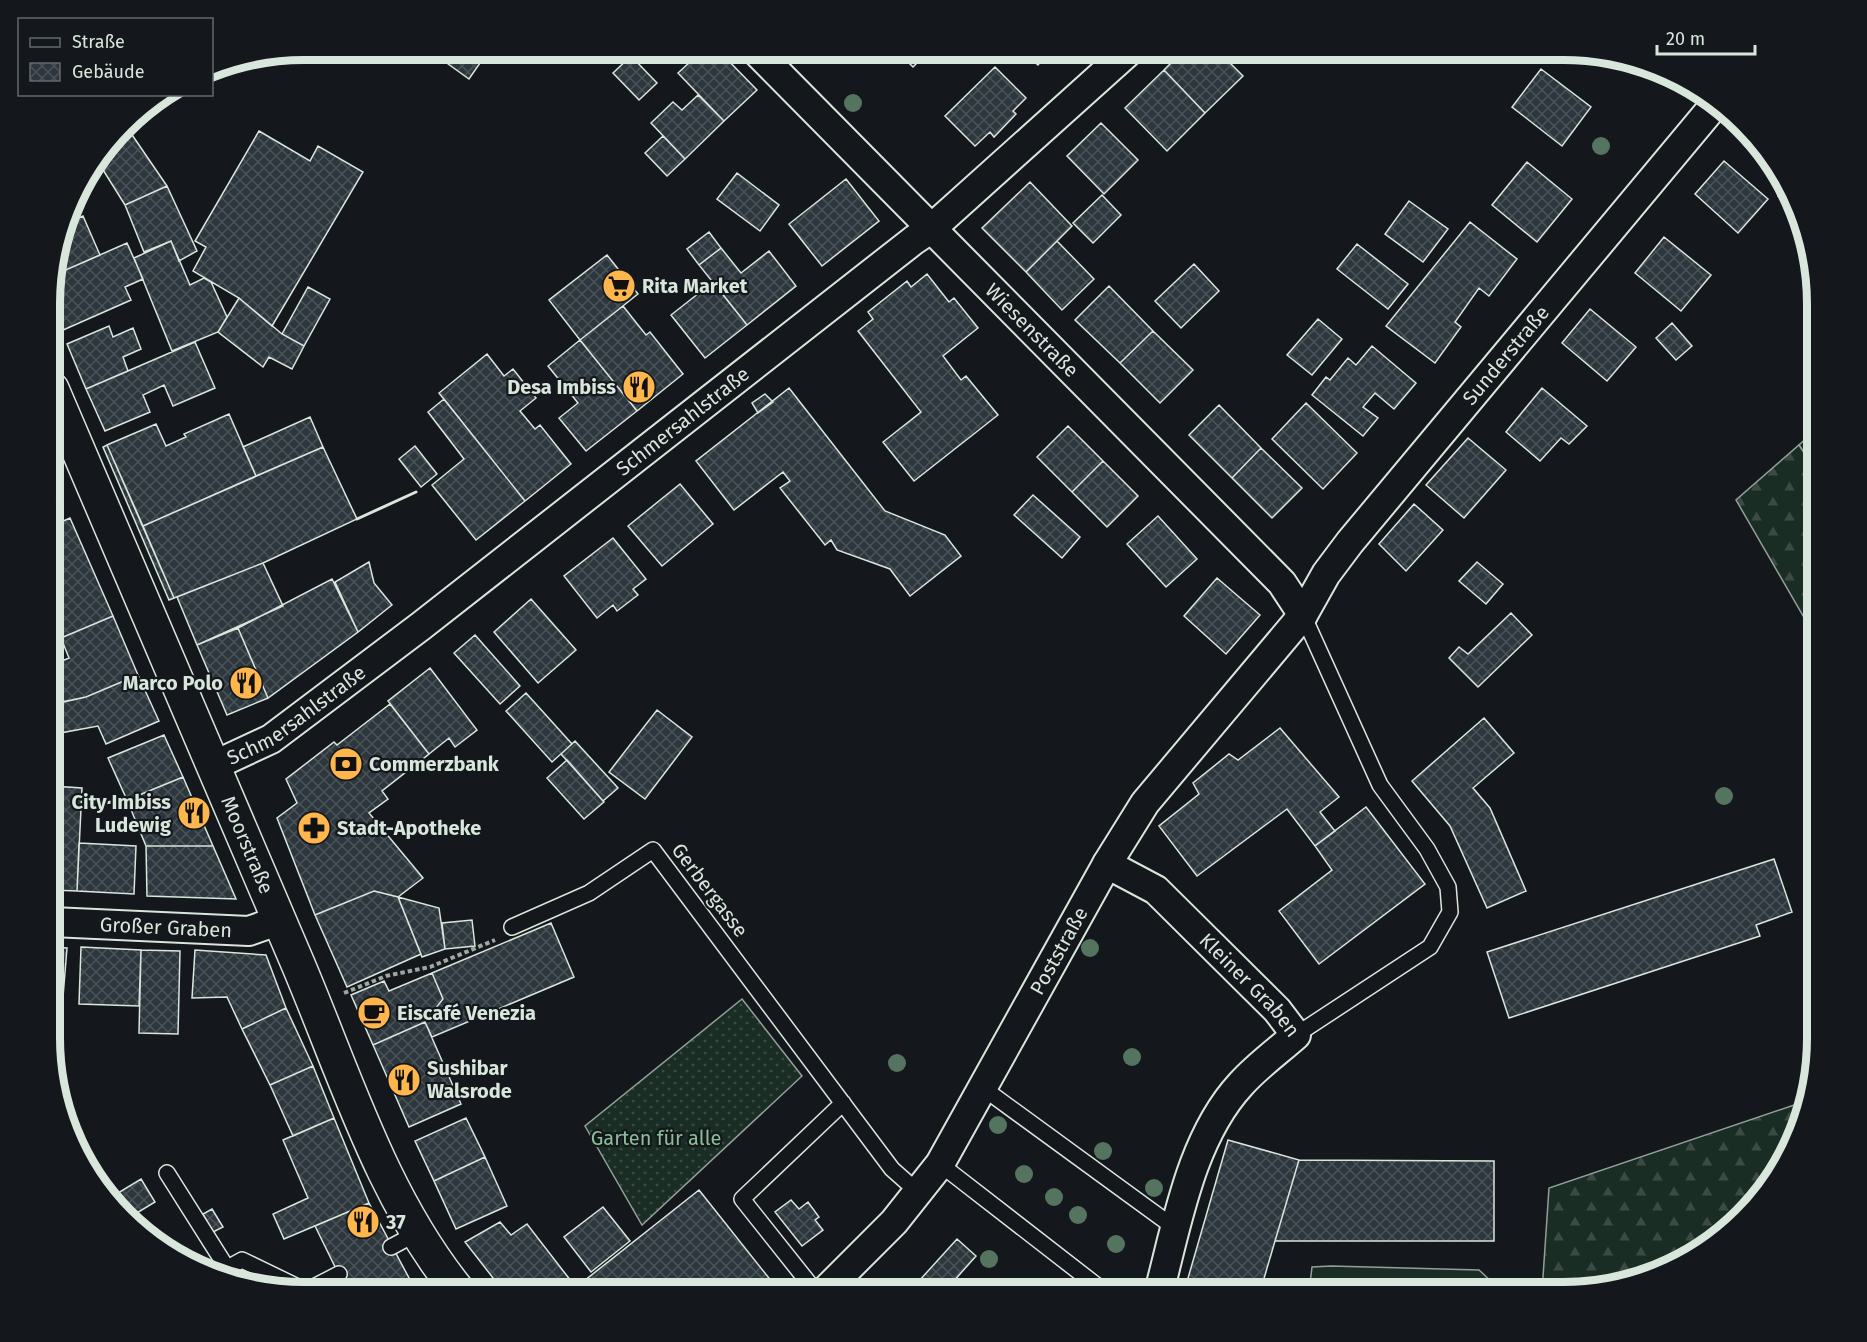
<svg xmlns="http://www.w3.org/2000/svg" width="1867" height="1342" viewBox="0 0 1867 1342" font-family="'Fira Sans',sans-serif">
<defs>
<pattern id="forest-firs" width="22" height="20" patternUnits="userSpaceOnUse" patternTransform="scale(1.5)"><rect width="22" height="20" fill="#1a2d24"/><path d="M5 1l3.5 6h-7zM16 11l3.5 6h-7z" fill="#3b4b43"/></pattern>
<pattern id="garden-dots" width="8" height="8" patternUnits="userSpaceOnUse" patternTransform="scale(1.5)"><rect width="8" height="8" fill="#1a2d24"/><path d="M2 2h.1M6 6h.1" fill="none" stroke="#3b4b43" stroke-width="1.8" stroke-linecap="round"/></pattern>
<pattern id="building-cross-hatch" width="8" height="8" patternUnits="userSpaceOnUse" patternTransform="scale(1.5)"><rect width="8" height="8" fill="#2c363c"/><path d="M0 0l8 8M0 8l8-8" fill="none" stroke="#4a5358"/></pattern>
</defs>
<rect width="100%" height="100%" fill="#14181c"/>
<!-- grass -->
<path fill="#1a2d24" stroke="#939e99" stroke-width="1.5" d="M 1817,429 L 1817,473 L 1799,445 Z
M 1331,1266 L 1479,1270 L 1493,1283 L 1492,1292 L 1309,1292 L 1312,1267 Z"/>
<!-- forest -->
<path fill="url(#forest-firs)" stroke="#939e99" stroke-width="1.5" d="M 1799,445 L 1817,473 L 1817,640 L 1736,500 Z
M 1809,1096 L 1804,1120 L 1765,1193 L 1676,1266 L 1563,1292 L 1542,1292 L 1549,1188 L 1803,1102 Z"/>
<!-- garden -->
<path fill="url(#garden-dots)" stroke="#939e99" stroke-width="1.5" d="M 742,999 L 802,1076 L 642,1225 L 585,1126 Z"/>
<!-- building -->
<path fill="url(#building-cross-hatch)" stroke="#d8e6dc" stroke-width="1.5" d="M 458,50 L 489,50 L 469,79 L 444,61 Z
M 654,50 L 681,50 L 667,63 Z
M 703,50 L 718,50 L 757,90 L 724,121 L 678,73 Z
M 896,50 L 930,50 L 913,67 Z
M 1020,50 L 1050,50 L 1038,65 Z
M 1184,50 L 1217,50 L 1243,76 L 1205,113 L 1164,70 Z
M 631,56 L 657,83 L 639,100 L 613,73 Z
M 995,67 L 1026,98 L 1013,111 L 1016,114 L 994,137 L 990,132 L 975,146 L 945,116 Z
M 1541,69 L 1591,107 L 1562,146 L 1512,107 Z
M 1164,70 L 1205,113 L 1167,151 L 1125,108 Z
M 698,95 L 724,121 L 685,159 L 651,123 L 673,102 L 682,110 Z
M 1101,123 L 1138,160 L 1104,194 L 1067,156 Z
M 126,126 L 167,186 L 125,205 L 100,165 L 95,167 Z
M 259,131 L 310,161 L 318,146 L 363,172 L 272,326 L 239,298 L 193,271 L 206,247 L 195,241 Z
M 663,136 L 685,159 L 667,176 L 645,153 Z
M 1724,161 L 1768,199 L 1738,233 L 1695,194 Z
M 1527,162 L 1572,199 L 1537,242 L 1492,205 Z
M 737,173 L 779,205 L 760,231 L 717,199 Z
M 846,179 L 879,221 L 822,266 L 789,224 Z
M 1030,182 L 1072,226 L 1026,272 L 982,228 Z
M 167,186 L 197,251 L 179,261 L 171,241 L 144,252 L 125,205 Z
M 1787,186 L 1791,191 L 1797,213 L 1778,196 Z
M 1102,195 L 1121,215 L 1093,243 L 1073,223 Z
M 1409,201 L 1448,229 L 1423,262 L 1385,234 Z
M 83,216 L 100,255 L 52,276 L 66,223 Z
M 1470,222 L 1517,259 L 1489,296 L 1479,288 L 1455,322 L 1461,327 L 1435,363 L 1386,326 Z
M 709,232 L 721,248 L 699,265 L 687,249 Z
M 1664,237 L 1711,275 L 1681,311 L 1635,273 Z
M 171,241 L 190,285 L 204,278 L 211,282 L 227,317 L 218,332 L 172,351 L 134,258 Z
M 1057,241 L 1094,279 L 1062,310 L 1026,272 Z
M 127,243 L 143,279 L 125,287 L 131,300 L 61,331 L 52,309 L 52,276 Z
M 1357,244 L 1408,284 L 1388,309 L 1337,269 Z
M 721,248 L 741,273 L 769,251 L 796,286 L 747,325 L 699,265 Z
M 607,255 L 638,294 L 580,340 L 549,300 Z
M 1194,264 L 1219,291 L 1181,328 L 1155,301 Z
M 927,274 L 949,302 L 954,298 L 978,328 L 943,356 L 961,380 L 966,376 L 998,415 L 914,481 L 883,442 L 921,412 L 858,331 L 873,319 L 868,312 L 907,281 L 911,287 Z
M 713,282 L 747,325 L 705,358 L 671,315 Z
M 1109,286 L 1153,331 L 1120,363 L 1075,320 Z
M 308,287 L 330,299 L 304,346 L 282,334 Z
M 239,298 L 282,334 L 304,346 L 292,369 L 269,357 L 263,367 L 218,332 Z
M 623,306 L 646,335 L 650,332 L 683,374 L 637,411 L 580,340 Z
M 1590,309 L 1636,347 L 1607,381 L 1562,343 Z
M 1318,319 L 1342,339 L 1312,375 L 1287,355 Z
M 1672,323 L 1692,346 L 1676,360 L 1656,338 Z
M 109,326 L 113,337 L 133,328 L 141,349 L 123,357 L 128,371 L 86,389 L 67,344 Z
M 1153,331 L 1193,370 L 1160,403 L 1120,363 Z
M 580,340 L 637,411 L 586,451 L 559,418 L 578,403 L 548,366 Z
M 195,342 L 215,388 L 173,406 L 164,385 L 143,395 L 150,412 L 105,431 L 86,389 Z
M 1372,346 L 1416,383 L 1394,409 L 1375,393 L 1363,407 L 1378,418 L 1363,436 L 1312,395 L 1326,377 L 1330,380 L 1348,358 L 1356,365 Z
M 487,354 L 504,376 L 513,369 L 536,398 L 520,411 L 535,429 L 540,425 L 571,464 L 525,501 L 439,393 Z
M 789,388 L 885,511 L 945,535 L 961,556 L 910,596 L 890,569 L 837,550 L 831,540 L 825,545 L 780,488 L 790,481 L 783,472 L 734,510 L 696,461 Z
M 1542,388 L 1587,426 L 1569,444 L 1561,438 L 1540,461 L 1506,432 Z
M 765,394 L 773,402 L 758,413 L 752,403 Z
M 444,399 L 525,501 L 476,540 L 432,485 L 464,459 L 428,412 Z
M 1306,403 L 1357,453 L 1323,489 L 1272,439 Z
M 1219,405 L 1261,448 L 1232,478 L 1189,435 Z
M 229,414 L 256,476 L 143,526 L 107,445 L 156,424 L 166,446 L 186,437 L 184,434 Z
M 310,417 L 323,447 L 256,476 L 243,447 Z
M 1068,426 L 1103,461 L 1072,492 L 1037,457 Z
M 1468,438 L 1506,470 L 1464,518 L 1426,485 Z
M 107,445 L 174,598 L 169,600 L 103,447 Z
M 415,446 L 437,474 L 421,487 L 399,459 Z
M 323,447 L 357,519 L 263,563 L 174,598 L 143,526 Z
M 1261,448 L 1302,488 L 1272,518 L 1232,478 Z
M 1103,461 L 1138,496 L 1107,527 L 1072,492 Z
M 52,480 L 63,506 L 52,511 Z
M 680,484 L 713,524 L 662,566 L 628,526 Z
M 1033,495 L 1080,537 L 1062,558 L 1014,515 Z
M 1414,504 L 1443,530 L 1406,571 L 1379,544 Z
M 1158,516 L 1197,559 L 1166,587 L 1127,544 Z
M 70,518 L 113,616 L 61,638 L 52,617 L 52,526 Z
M 613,538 L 646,579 L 633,589 L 638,595 L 617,611 L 613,605 L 597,618 L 564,576 Z
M 369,562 L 374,583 L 392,605 L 358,632 L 335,582 Z
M 1477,562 L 1503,584 L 1486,604 L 1459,581 Z
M 263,563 L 283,606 L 197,645 L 177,597 Z
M 1217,578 L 1260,615 L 1226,654 L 1184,616 Z
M 332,579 L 358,632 L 268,698 L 238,628 Z
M 531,599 L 576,650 L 538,683 L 494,632 Z
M 1511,613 L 1532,635 L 1478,687 L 1449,658 L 1459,647 L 1468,654 Z
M 113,616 L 138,675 L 86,697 L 52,704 L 52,665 L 69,658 L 61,638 Z
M 238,628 L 268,698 L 227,715 L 197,645 Z
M 475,635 L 520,686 L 500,704 L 454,653 Z
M 430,668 L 477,730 L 455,747 L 449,738 L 429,754 L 388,701 Z
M 138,675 L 159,721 L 106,744 L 98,726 L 60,733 L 59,703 L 86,697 Z
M 526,693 L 572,744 L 552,762 L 506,711 Z
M 59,703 L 60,753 L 52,753 L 52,704 Z
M 390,704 L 429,754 L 382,791 L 388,799 L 369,813 L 423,878 L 398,897 L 374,891 L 315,915 L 277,818 L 297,803 L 286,779 L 334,742 L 337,745 Z
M 657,710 L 692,737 L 645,799 L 609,772 Z
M 1484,718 L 1514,753 L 1473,788 L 1490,808 L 1526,891 L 1487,908 L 1450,826 L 1412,781 Z
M 1280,728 L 1339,797 L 1320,812 L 1335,831 L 1315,846 L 1287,809 L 1197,876 L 1159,826 L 1199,794 L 1193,783 L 1229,754 L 1238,760 Z
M 164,735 L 183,777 L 127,800 L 108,758 Z
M 575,741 L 618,788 L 603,801 L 561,754 Z
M 567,760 L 604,802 L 584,819 L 547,778 Z
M 183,777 L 213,846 L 146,846 L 127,800 Z
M 52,786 L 82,788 L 77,891 L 52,890 Z
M 1366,807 L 1425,884 L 1319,964 L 1279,911 L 1332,870 L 1315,846 Z
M 79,843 L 136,846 L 134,894 L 77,891 Z
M 146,846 L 213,846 L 236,899 L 147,896 Z
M 1774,859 L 1792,912 L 1756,925 L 1760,936 L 1509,1018 L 1487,952 Z
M 374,891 L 398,897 L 421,954 L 347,987 L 315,915 Z
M 398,897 L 439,908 L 445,949 L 422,957 Z
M 472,920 L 475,946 L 445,949 L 442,923 Z
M 551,923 L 574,977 L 432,1037 L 425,1022 L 443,999 L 432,973 Z
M 52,947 L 67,948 L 63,997 L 52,996 Z
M 81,947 L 141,950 L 139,1006 L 79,1004 Z
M 141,950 L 180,951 L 178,1034 L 139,1033 Z
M 195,950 L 266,955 L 286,1008 L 242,1029 L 227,997 L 192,998 Z
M 432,973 L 443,999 L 425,1022 L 373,1045 L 351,995 L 384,981 L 389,991 Z
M 286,1008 L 313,1066 L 270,1085 L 242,1029 Z
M 425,1022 L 461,1104 L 409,1127 L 373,1045 Z
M 52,1027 L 62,1028 L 58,1040 L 52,1039 Z
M 313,1066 L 334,1118 L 293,1136 L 270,1085 Z
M 334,1118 L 369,1203 L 284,1239 L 273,1214 L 308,1198 L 283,1140 Z
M 466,1118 L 485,1157 L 434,1181 L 415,1141 Z
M 1228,1140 L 1299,1160 L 1275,1241 L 1260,1292 L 1184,1292 Z
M 485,1157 L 507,1206 L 456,1229 L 434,1181 Z
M 1299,1160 L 1494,1161 L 1494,1241 L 1275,1241 Z
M 141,1179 L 155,1202 L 132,1216 L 118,1193 Z
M 699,1190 L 780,1292 L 570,1292 Z
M 791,1200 L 799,1209 L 808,1202 L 819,1217 L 815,1220 L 823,1230 L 802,1246 L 775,1212 Z
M 369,1203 L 416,1291 L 414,1292 L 326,1292 L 343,1283 L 315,1226 Z
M 603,1207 L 630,1241 L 591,1272 L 564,1237 Z
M 212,1209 L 223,1227 L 213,1232 L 203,1214 Z
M 500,1222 L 511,1235 L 527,1224 L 571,1281 L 558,1292 L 504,1292 L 465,1242 Z
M 957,1239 L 976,1256 L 944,1292 L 909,1292 Z"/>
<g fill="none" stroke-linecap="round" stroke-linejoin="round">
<!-- lane casing -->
<g stroke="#d8e6dc" stroke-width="18">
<path id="lane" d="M 512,927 L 589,893 L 653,850 L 892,1169 L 919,1193
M 1296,1035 L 1430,947 L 1450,912 L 1448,887 L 1427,849 L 1380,785 L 1303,615
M 983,1088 L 1175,1228
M 940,1164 L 1105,1292
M 167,1173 L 227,1268
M 391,1247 L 417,1233
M 215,1275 L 242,1260 L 306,1291 L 339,1274
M 426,1292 L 446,1276
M 816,1292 L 742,1199 L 843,1103"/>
</g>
<!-- street casing -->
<g stroke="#d8e6dc" stroke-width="32">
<g id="street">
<path id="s1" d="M 755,50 L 1282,583 L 1303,615"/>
<path id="s2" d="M 213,766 L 271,739 L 421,626 L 914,240 L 932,228 L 1130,50"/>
<path id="s3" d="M 1107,864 L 1156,890 L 1277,1010 L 1296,1035 C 1278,1051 1257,1066 1241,1084 C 1191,1138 1177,1224 1159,1292"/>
<path id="s4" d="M 52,922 L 249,931 L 280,920"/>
<path id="s5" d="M 824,1292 L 894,1222 L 940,1164 L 1107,864 L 1145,803 L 1303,615 L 1326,574 L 1350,542 L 1717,102"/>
</g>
</g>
<!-- primary casing -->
<g stroke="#d8e6dc" stroke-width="36">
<g id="primary">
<path id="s6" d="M 52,389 C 133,578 215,767 295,957 C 344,1071 380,1195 459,1292"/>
</g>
</g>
<!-- path -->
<path stroke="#9da8a2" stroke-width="4" stroke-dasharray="4.5 3" stroke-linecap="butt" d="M 344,993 L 386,976 L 430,967 L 495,940"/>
<!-- lane -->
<use href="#lane" stroke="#14181c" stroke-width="15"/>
<!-- street -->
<use href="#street" stroke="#14181c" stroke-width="28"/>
<!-- primary -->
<use href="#primary" stroke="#14181c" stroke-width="33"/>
<!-- wall -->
<path stroke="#d8e6dc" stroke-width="3" d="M 357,519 L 416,492
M 81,806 L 127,800"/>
</g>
<!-- trees -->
<g fill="#55745f">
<circle cx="853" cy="103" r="9"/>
<circle cx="1601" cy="146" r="9"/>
<circle cx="1724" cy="796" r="9"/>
<circle cx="1090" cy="948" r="9"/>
<circle cx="1132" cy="1057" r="9"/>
<circle cx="897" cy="1063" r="9"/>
<circle cx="998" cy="1125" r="9"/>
<circle cx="1103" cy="1151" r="9"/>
<circle cx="1024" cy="1174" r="9"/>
<circle cx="1154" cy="1188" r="9"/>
<circle cx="1054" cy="1197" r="9"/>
<circle cx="1078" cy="1215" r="9"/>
<circle cx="1116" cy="1244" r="9"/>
<circle cx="989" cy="1259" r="9"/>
</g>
<!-- icons -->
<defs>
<g id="supermarket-disc" transform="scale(1.725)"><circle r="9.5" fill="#ffb74d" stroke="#14181c"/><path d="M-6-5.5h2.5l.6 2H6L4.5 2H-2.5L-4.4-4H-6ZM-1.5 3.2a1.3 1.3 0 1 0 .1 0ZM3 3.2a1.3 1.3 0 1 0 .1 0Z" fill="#111"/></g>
<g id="restaurant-disc" transform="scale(1.725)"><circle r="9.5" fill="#ffb74d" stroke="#14181c"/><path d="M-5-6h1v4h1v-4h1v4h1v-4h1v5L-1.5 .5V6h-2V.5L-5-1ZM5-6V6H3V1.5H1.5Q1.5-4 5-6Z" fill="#111"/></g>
<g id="bank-disc" transform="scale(1.725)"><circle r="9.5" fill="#ffb74d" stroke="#14181c"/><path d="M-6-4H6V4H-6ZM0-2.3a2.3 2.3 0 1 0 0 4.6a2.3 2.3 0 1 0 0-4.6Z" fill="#111"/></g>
<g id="pharmacy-disc" transform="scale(1.725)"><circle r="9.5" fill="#ffb74d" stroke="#14181c"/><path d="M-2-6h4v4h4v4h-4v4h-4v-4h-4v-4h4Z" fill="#111"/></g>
<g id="cafe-disc" transform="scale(1.725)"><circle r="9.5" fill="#ffb74d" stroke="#14181c"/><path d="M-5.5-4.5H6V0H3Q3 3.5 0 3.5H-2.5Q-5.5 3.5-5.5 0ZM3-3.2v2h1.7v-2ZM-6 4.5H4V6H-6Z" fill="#111"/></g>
</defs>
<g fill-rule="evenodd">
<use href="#supermarket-disc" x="619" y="286"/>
<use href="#restaurant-disc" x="639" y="387"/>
<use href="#restaurant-disc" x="246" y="683"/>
<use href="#bank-disc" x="346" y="764"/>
<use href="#restaurant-disc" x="194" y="813"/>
<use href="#pharmacy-disc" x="314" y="828"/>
<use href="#cafe-disc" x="374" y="1013"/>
<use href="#restaurant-disc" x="404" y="1080"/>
<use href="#restaurant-disc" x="363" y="1222"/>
</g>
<g text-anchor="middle" stroke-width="4.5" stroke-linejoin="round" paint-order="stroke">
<!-- poi labels -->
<g font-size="20" font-weight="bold" fill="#d8e6dc" stroke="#14181c" text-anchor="start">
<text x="642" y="293">Rita Market</text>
<text x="616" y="394" text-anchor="end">Desa Imbiss</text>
<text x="223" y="690" text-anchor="end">Marco Polo</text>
<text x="369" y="771">Commerzbank</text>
<text x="171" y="809" text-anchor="end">City Imbiss<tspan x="171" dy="23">Ludewig</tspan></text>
<text x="337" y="835">Stadt-Apotheke</text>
<text x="397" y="1020">Eiscafé Venezia</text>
<text x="427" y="1075">Sushibar<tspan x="427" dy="23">Walsrode</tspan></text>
<text x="386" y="1229">37</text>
</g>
<!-- street labels -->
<g font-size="20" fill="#d8e6dc" stroke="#14181c">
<text dy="7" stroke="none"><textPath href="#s1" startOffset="394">Wiesenstraße</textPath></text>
<text dy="7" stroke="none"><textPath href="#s5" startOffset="1164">Sunderstraße</textPath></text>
<text dy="7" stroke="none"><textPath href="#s2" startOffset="584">Schmersahlstraße</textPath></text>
<text dy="7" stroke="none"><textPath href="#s2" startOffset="98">Schmersahlstraße</textPath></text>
<text dy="7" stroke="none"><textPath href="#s6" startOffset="496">Moorstraße</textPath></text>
<text transform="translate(710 890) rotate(53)" y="7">Gerbergasse</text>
<text dy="7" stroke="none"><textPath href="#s4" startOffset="114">Großer Graben</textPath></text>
<text dy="7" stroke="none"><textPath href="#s5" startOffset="417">Poststraße</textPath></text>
<text dy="7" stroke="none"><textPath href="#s3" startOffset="189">Kleiner Graben</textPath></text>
</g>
<!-- park labels -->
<g font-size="20" fill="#8ac095" stroke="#14181c">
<text x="656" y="1145">Garten für alle</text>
</g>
</g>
<!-- crop -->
<path d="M0 0H1867V1342H0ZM304 60H1563A244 244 0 0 1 1807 304V1038A244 244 0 0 1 1563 1282H304A244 244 0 0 1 60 1038V304A244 244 0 0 1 304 60Z" fill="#14181c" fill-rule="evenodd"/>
<path fill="none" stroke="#d8e6dc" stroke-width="8" d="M304 60H1563A244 244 0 0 1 1807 304V1038A244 244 0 0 1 1563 1282H304A244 244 0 0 1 60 1038V304A244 244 0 0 1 304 60Z"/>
<!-- legend -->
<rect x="18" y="18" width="195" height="78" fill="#14181c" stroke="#626a69" stroke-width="1.5"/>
<rect x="30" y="38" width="30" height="9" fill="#14181c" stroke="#626a69" stroke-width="1.5"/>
<text x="72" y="48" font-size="18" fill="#d8e6dc">Straße</text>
<rect x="30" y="63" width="30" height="18" fill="url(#building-cross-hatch)" stroke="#626a69" stroke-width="1.5"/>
<text x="72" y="78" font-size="18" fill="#d8e6dc">Gebäude</text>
<!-- scale -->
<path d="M1657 45v9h98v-9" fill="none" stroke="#d8e6dc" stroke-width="3"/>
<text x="1666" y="45" font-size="18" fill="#d8e6dc" stroke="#14181c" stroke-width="4.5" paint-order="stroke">20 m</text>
</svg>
